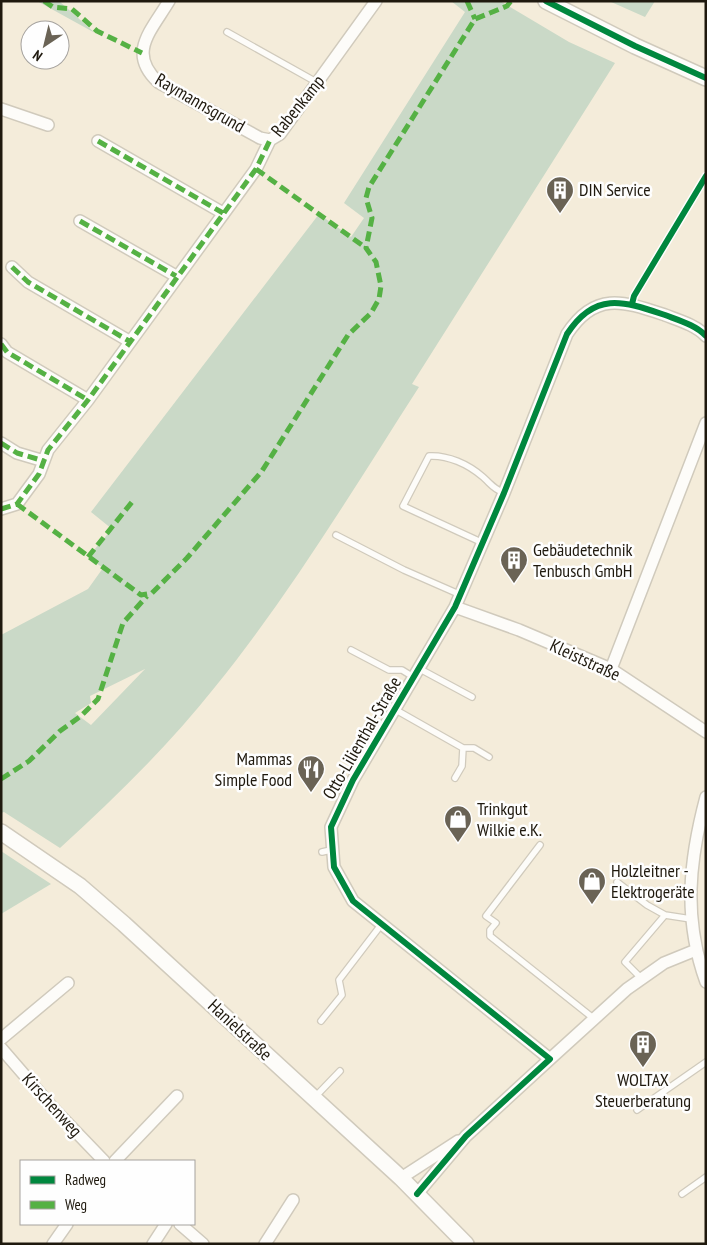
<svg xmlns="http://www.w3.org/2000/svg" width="707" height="1245" viewBox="0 0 707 1245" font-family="'PT Sans Narrow',sans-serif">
<rect width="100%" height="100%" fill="#f4ecda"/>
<!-- green -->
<path fill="#cad9c7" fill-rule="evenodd" d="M 37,1 L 59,1 L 95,33 Z
M 451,1 L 500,1 L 569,42 L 615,63 L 412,384 L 419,387 C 354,488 291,593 215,687 C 169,745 115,798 60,848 L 4,812 L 1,813 L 1,635 L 88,589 L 103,568 L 88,557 L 112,529 L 91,512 L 319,214 L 351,237 L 364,218 L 344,203 L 465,12 ZM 145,669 L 91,725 L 75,713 L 91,703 L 90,696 Z
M 609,1 L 655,1 L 645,17 Z
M 1,851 L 51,884 L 1,914 Z"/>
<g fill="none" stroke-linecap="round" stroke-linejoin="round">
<!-- service casing -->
<g stroke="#d0cabc" stroke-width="8">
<path id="service" d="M 227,32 L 318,83
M 336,535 L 404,570 L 461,595
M 483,543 L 403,506 L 429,456 C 448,455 468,464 483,477 C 492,485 492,488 504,493
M 351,650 L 389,670 L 402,670 L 415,678
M 420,669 L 472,697
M 396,710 L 463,748 L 462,766 L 455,778
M 463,748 L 474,748 L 489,757
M 540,845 L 486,916 L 496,923 L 490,930 L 490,936 L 593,1018
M 322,852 L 331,850
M 617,882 L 647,905 L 665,915
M 641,978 L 625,962 L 665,915 L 691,919
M 321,1021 L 342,995 L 339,980 L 381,925
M 315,1097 L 340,1071
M 637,1110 L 706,1062
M 682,1194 L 706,1177"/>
</g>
<!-- minor casing -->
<g stroke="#d0cabc" stroke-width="14">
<path id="minor" d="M 169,1 C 151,31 127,53 158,82 L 260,138 L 270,140
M 1,109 L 48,125
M 98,141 L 223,213
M 80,221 L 176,276
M 12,267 L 28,282 L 129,341
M 1,344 L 7,352 L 88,400
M 1,443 L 17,453 L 44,461
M 1,509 L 17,504 L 39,474 L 48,450 L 88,400 L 256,169 L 270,140 L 280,134 L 376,1
M 455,607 L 519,630 L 611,669 L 706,732
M 611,669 L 706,423
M 706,797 C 689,861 683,918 706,982
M 1,1039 L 68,983
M 1,1048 L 52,1107 L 104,1161
M 550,1059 L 627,989 L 664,963 L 696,950
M 115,1161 L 177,1096
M 401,1178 L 458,1141
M 417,1194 L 466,1136 L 550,1059 L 353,901 L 334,867 L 331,827 L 353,780 L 455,607 L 504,493 L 567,334 C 595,291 623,301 665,315 C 678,320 696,325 706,336
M 180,1224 L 203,1244
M 53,1244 L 67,1224
M 153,1244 L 166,1224
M 265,1244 L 293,1200"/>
</g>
<!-- secondary casing -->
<g stroke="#d0cabc" stroke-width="18">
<path id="secondary" d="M 546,1 L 635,46 L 706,78
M 1,832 L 80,886 L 124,924 L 401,1178 L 466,1244"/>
</g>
<!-- service -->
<use href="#service" stroke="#fdfcf9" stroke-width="5.5"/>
<!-- minor -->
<use href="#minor" stroke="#fdfcf9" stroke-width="11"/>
<!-- secondary -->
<use href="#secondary" stroke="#fdfcf9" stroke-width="15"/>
<!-- quiet -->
<path stroke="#55b144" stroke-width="5" stroke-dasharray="10 5" stroke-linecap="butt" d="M 44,1 L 53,7 L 72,9 L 97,31 L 142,53
M 467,1 L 475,19
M 98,141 L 223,213
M 256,169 L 366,248
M 80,221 L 176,276
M 12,267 L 28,282 L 129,341
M 1,344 L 7,352 L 88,400
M 1,443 L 17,453 L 44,461
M 17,504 L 141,595 L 152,593 L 187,558 L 262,471 L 348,335 L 371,313 L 379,299 L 381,286 L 376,262 L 366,248 L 372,218 L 366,198 L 369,187 L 475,19 L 507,6 L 511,1
M 1,509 L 17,504 L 39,474 L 48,450 L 88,400 L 256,169 L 270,140
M 88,557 L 132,502
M 1,779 L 29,761 L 60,731 L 81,716 L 98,699 L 123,623 L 147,596"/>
<!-- cycleway casing -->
<g stroke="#fefefe" stroke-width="9">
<path id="cycleway" d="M 546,1 L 635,46 L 706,78
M 632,304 L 634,296 L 706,176
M 417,1194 L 466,1136 L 550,1059 L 353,901 L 334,867 L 331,827 L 353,780 L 455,607 L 504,493 L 567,334 C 595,291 623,301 665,315 C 678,320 696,325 706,336"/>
</g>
<!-- cycleway -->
<use href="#cycleway" stroke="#00873e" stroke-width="6"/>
</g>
<!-- icons -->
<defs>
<g id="building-pin" transform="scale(1.4375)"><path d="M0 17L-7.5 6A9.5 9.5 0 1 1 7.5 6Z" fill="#6a6355" stroke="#fefefe"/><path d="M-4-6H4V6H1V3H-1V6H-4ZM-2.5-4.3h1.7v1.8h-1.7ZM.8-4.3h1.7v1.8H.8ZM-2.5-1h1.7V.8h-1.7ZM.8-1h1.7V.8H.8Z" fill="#fff"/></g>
<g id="restaurant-pin" transform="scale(1.4375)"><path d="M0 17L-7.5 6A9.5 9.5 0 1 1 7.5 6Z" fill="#6a6355" stroke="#fefefe"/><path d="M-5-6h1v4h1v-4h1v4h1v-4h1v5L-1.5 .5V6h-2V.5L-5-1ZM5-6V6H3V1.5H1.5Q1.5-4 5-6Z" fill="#fff"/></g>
<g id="shop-pin" transform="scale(1.4375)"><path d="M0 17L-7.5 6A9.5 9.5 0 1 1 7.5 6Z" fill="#6a6355" stroke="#fefefe"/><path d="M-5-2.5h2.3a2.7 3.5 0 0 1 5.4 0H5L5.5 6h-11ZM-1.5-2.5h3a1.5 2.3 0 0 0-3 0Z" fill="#fff"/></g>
</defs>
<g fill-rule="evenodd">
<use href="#building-pin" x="560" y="190"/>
<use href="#building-pin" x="514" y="560"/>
<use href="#restaurant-pin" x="311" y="769"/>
<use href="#shop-pin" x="458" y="819"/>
<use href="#shop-pin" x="592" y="881"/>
<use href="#building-pin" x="643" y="1044"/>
</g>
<g text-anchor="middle" stroke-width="5" stroke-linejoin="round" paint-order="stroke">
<!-- street labels -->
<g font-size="18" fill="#1f190e" stroke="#fefefe">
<text transform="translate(200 103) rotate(30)" y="6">Raymannsgrund</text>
<text transform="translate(298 106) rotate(-51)" y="6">Rabenkamp</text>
<text transform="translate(585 660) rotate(25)" y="6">Kleiststraße</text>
<text transform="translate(362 738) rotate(-60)" y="6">Otto-Lilienthal-Straße</text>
<text transform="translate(240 1030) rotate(43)" y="6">Hanielstraße</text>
<text transform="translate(52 1105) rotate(48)" y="6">Kirschenweg</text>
</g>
<!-- poi labels -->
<g font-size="18" fill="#1f190e" stroke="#fefefe" text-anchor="start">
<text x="579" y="196">DIN Service</text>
<text x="533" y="556">Gebäudetechnik<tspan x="533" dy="21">Tenbusch GmbH</tspan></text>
<text x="292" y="765" text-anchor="end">Mammas<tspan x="292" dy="21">Simple Food</tspan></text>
<text x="477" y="815">Trinkgut<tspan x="477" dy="21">Wilkie e.K.</tspan></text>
<text x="611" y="877">Holzleitner -<tspan x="611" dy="21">Elektrogeräte</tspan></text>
<text x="643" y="1086" text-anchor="middle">WOLTAX<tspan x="643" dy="21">Steuerberatung</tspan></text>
</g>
</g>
<!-- border -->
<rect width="707" height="1245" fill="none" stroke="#1f190e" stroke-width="5"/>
<!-- legend -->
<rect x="20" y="1160" width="175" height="65" fill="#fefefe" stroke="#a5a29e"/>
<rect x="30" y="1176" width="25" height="8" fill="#00873e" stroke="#a5a29e"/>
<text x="65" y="1185" font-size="15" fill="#1f190e">Radweg</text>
<rect x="30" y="1201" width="25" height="8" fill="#55b144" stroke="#a5a29e"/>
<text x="65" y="1210" font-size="15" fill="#1f190e">Weg</text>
<!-- north arrow -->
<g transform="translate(45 45) rotate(215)"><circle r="24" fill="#fefefe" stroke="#a5a29e"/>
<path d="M0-4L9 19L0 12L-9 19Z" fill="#6a6355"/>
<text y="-8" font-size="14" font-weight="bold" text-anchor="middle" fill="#1f190e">N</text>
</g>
</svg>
